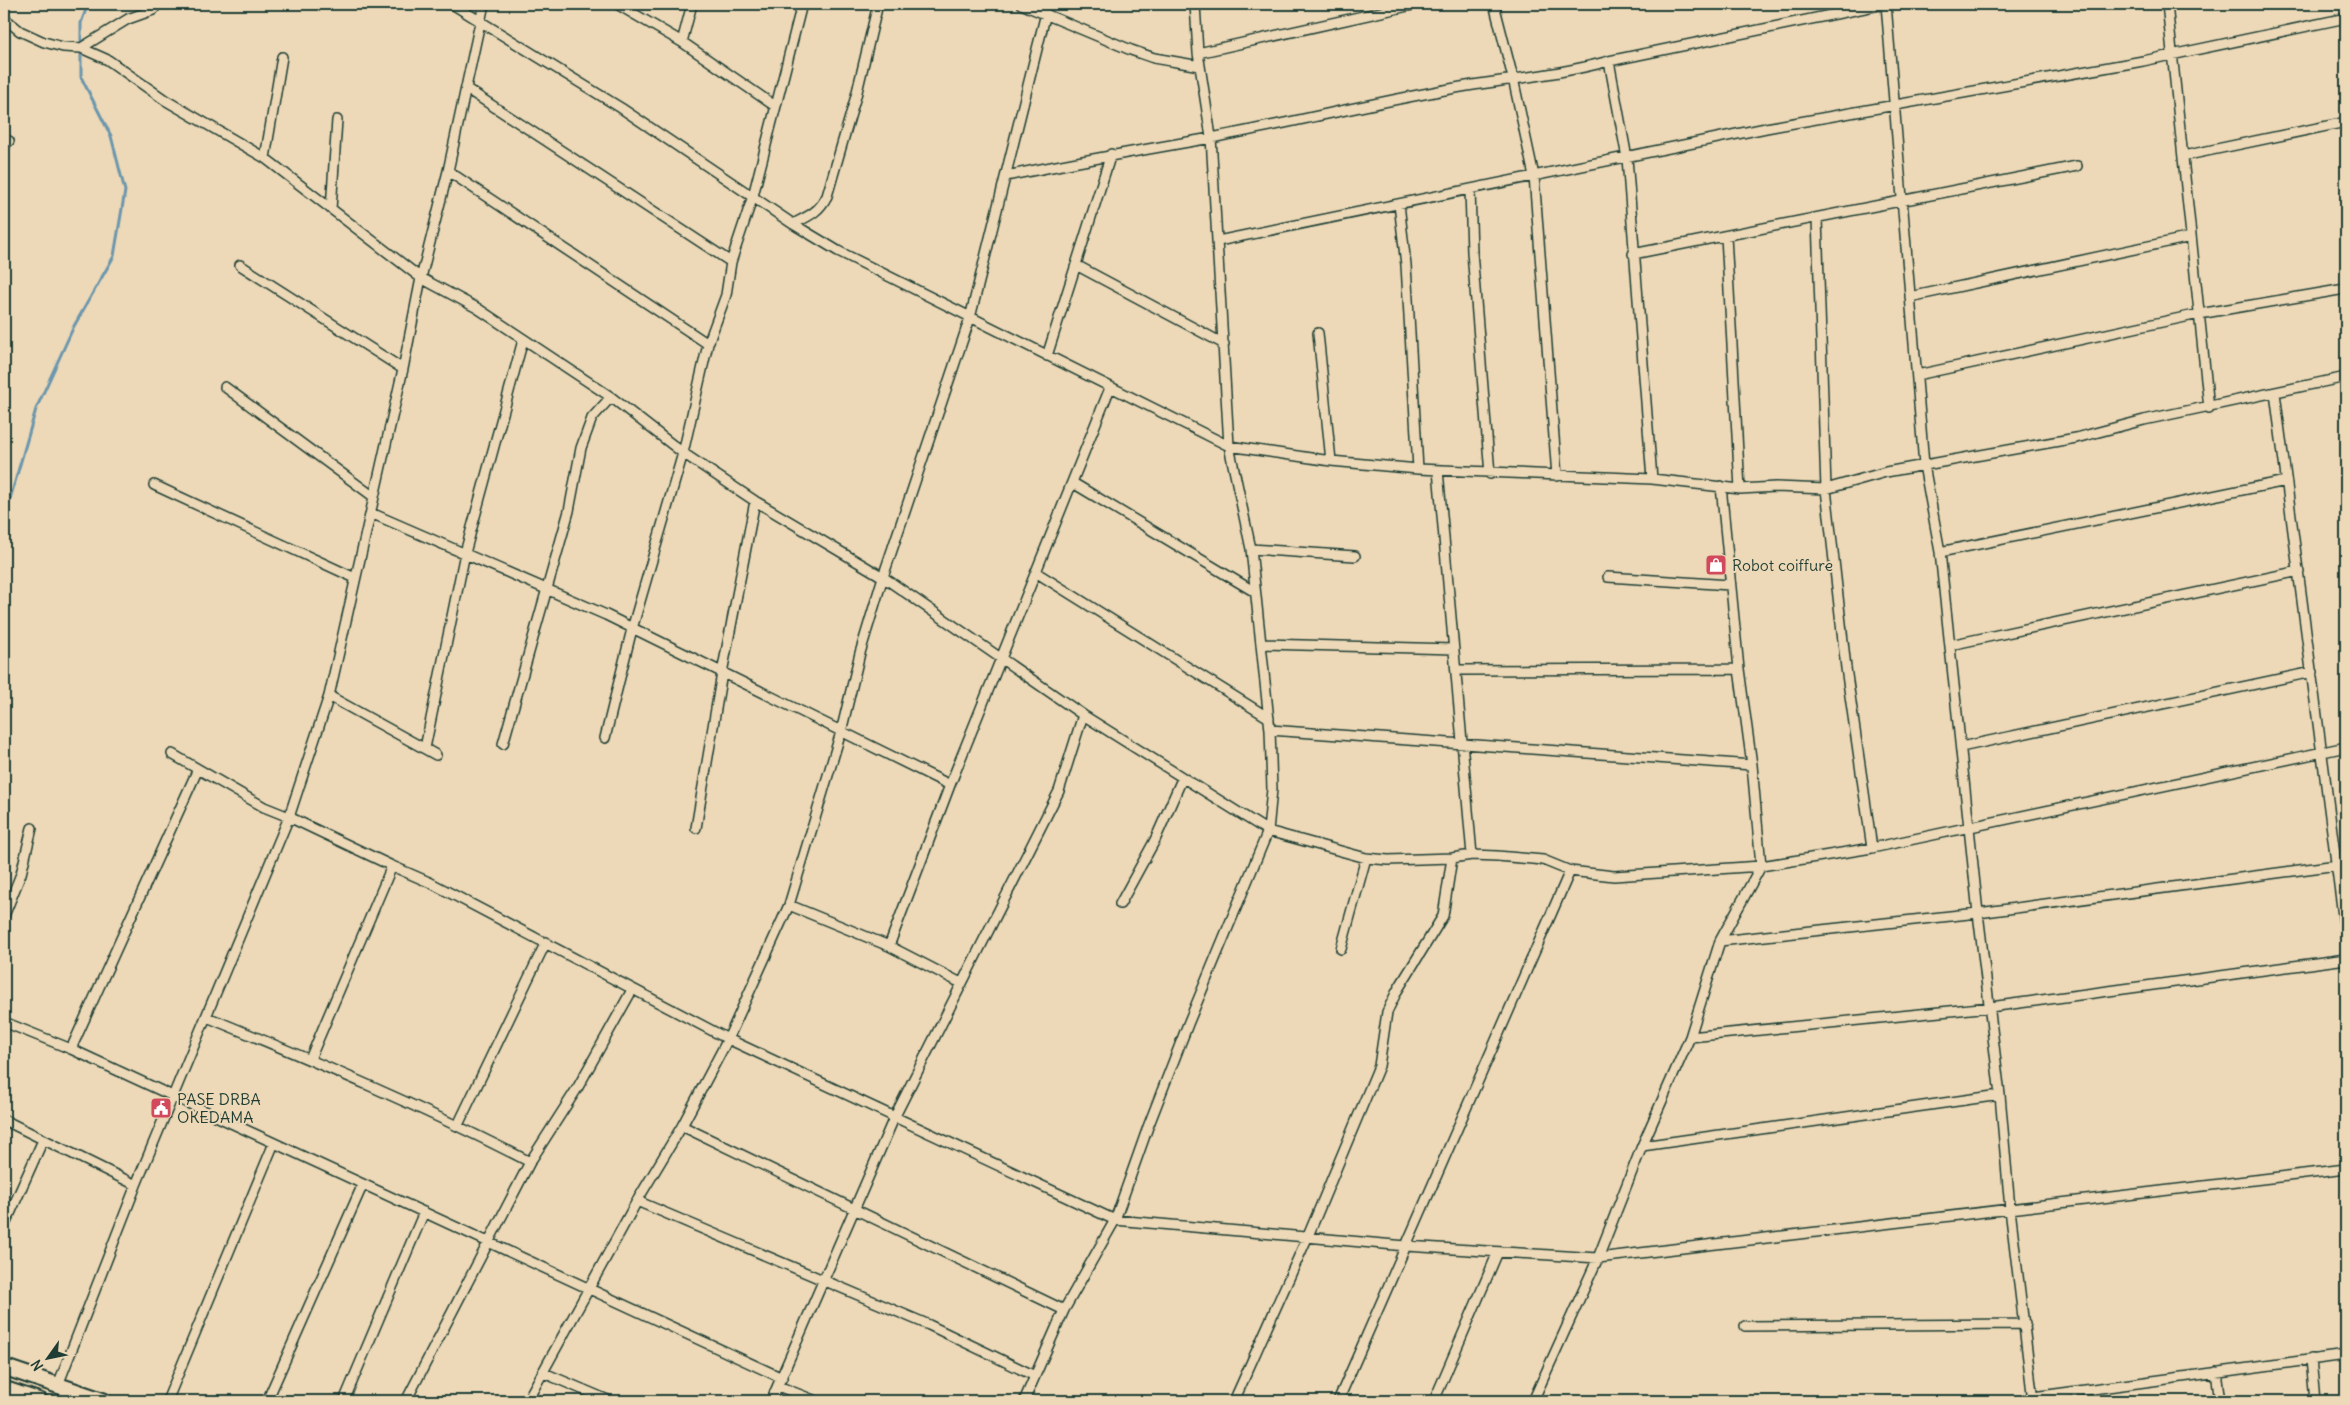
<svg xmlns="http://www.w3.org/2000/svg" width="2350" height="1405" viewBox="0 0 2350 1405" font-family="Delius,sans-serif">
<rect width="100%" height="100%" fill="#edd9b7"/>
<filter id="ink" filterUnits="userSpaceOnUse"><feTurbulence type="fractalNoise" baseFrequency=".02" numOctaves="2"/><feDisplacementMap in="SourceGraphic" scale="10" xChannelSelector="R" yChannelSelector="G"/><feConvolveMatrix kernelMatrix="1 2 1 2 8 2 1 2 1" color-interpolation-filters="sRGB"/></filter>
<g filter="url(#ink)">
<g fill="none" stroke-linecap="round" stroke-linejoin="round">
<!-- stream -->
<path stroke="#6c96ad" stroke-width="3" d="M 4,520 L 36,409 L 74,326 L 114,256 L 125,191 L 111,136 L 81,77 L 81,23 L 88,4"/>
<!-- street casing -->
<g stroke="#1f3d34" stroke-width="12">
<path id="street" d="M 452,4 L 621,108 L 793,224 L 838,251 L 1229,446 L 1331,461 L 1418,469 L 1652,479 L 1740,489 L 1776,487 L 1826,489 L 1886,472 L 2076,438 L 2144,420 L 2346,377
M 617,4 L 682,42 L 775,106
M 1021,4 L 1131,50 L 1154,58 L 1200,66
M 1494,4 L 1513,78 L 1534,176 L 1557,476
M 1886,4 L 1924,465 L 1940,552 L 1978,913 L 2000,1095 L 2010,1209 L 2033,1401
M 2167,4 L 2209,408
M 4,18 L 20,31 L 44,42 L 63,47 L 81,48 L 108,60 L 165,100 L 265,158 L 421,278 L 477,308 L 611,397 L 683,453 L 755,501 L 883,577 L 1083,715 L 1268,831 L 1366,858 L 1388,860 L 1452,858 L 1472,855 L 1497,856 L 1543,860 L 1570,871 L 1614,876 L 1761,866 L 1752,765 L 1739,669 L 1721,486
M 682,42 L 692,4
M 81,48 L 128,19 L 153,10 L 158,4
M 1198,53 L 1417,4
M 1609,61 L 1627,158 L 1652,479
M 467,89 L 731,262
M 4,145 L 9,141
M 2183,156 L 2346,122
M 265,158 L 282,57
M 448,171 L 708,344
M 1006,176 C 1074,162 1142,150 1211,138 C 1285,124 1359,106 1434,92 C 1492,80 1551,77 1609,61 L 1884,4
M 1470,190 L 1472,252 L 1490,474
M 1399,204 L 1406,265 L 1418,469
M 331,209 L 337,120
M 1817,218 L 1826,489 L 1846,668 L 1872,848
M 793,224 C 809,216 819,212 827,196 L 856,96 L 878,4
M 1726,236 L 1740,489
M 1218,241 L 1766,128 L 2143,61 L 2346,18
M 1633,254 L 2077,166
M 240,265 L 403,369
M 1076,265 L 1224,344
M 1910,297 L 2191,237
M 1318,333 L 1331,461
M 1047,356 L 1111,154
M 1917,375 L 2199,314 L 2345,289
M 225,387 L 374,497
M 2275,393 L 2346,939
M 1438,470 L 1472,855
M 1073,483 L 1255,592
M 154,485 L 355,578
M 371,513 L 606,615 L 950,785
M 1251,549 L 1355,556
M 1940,552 L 2286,481
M 1037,573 L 1269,718
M 1608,577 L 1730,585
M 1261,644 L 1454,649
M 1950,645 L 2299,571
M 1456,670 L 1739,669
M 329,696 L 436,755
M 1270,730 L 1752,765
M 605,738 L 632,629 L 683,453 L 708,344 L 726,295 L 731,262 L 753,196 L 802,4
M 503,744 L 569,511 L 581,448 L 592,418 L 611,397
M 1961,747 L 2312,672
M 425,748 L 465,553 L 523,340
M 172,754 L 264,807 L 289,817 L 392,866
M 696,828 L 722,673 L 755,501
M 1120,904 L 1155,840 L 1182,779
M 789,905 L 889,946 L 961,983
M 4,916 L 21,874 L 32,828
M 1720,941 L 1978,913 L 2337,865
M 889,946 L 950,785 L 1110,388
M 1341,949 L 1366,858
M 207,1017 C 317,1062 425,1108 530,1162
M 4,1022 L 71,1049 L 782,1378
M 1690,1037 L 1990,1007 L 2346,959
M 71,1049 L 198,769
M 310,1059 L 392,866 L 431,883 L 728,1039 L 1115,1220 L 1406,1246 L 1598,1258 L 2346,1169
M 4,1120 L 136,1185
M 458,1125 L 546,942
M 682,1126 L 1064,1310
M 1642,1146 L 2000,1095
M 637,1201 L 929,1325 L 1035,1376
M 4,1227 L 43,1140
M 1745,1326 L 2025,1324
M 2311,1359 L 2315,1401
M 2216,1372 L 2220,1401
M 544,1373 L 610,1401
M 58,1385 L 136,1185 L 289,817 L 329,696 L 403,369 L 421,278 L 448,171 L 484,4
M 778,1386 L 816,1401
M 2033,1397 L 2346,1355
M 167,1401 L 274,1143
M 267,1401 L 363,1184
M 344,1401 L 424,1212
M 406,1401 L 530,1162 L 578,1087 L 632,990
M 527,1401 L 637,1201 L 682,1126 L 728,1039 L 789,905 L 841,732 L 860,653 L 883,577 L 970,318 L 1046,13
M 771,1401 L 894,1118 L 1059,791 L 1083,715
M 1024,1401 L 1064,1310 L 1115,1220 L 1148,1127 L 1188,1024 L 1268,831 L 1272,789 L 1270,730 L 1251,549 L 1229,446 L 1211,137 L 1198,53 L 1195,4
M 1234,1401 L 1308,1236 L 1379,1066 L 1387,1012 L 1397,991 L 1443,916 L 1452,858
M 1338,1401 L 1570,871
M 1434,1401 L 1498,1252
M 1533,1401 L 1598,1258 L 1642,1146 L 1690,1037 L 1720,941 L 1761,866 L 1872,848 L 2346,747"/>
</g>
<!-- primary casing -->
<g stroke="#1f3d34" stroke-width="19">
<path id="primary" d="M 4,1367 L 104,1401
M 4,1389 L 40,1401"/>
</g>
<!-- street -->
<use href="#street" stroke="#edd9b7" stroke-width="9"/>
<!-- primary -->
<use href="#primary" stroke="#edd9b7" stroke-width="15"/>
</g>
</g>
<!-- icons -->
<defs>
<g id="shop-square" transform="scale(1.125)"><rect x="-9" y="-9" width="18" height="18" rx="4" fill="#d1495b" stroke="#edd9b7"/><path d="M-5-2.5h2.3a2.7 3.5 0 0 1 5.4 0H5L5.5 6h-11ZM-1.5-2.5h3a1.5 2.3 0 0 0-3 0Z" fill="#fff"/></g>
<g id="civic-square" transform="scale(1.125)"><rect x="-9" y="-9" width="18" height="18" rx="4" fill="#d1495b" stroke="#edd9b7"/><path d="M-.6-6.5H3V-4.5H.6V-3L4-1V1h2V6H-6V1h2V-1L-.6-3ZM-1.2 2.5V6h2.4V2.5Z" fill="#fff"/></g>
</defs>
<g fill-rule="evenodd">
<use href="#shop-square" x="1716" y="565"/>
<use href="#civic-square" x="161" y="1108"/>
</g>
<g text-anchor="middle" stroke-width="4" stroke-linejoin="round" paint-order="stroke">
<!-- poi labels -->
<g font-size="16" fill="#1f3d34" stroke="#edd9b7" text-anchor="start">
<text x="1732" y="571">Robot coiffure</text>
<text x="177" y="1105">PASE DRBA<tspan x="177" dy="18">OKEDAMA</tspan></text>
</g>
</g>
<!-- margin -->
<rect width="2350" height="1405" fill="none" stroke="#edd9b7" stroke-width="20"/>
<rect x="10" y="10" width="2330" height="1385" fill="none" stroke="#1f3d34" stroke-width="2" filter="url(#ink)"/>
<!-- north arrow -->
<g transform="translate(48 1358) rotate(237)" stroke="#edd9b7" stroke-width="4" paint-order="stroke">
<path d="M0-4L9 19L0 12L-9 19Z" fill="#1f3d34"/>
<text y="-8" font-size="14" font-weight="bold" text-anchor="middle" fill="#1f3d34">N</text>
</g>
</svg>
